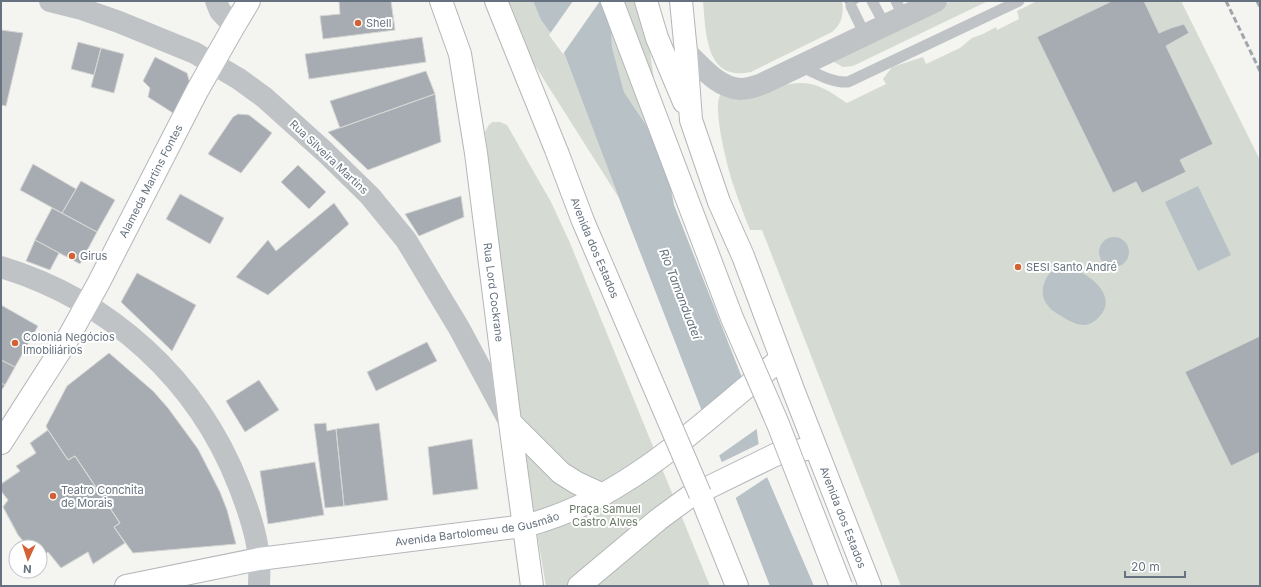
<svg xmlns="http://www.w3.org/2000/svg" width="1261" height="587" viewBox="0 0 1261 587" font-family="Inter,sans-serif">
<rect width="100%" height="100%" fill="#f4f4f1"/>
<!-- green -->
<path fill="#d5dbd2" d="M 494,1 L 533,1 L 541,20 L 563,50 L 619,198 Z
M 601,1 L 643,1 L 664,152 L 624,92 L 612,47 L 611,25 Z
M 703,1 L 842,1 C 844,14 842,24 832,32 L 751,72 C 705,82 706,32 703,1 Z
M 951,1 L 988,1 L 853,66 L 843,67 L 834,62 L 834,59 L 836,57 Z
M 1037,1 L 1181,1 L 1260,160 L 1260,586 L 901,586 L 762,230 L 750,230 C 744,215 738,199 733,184 C 728,169 711,105 721,94 C 730,94 742,97 751,95 C 772,90 796,77 818,86 C 828,90 838,97 847,103 L 886,84 L 883,79 L 892,67 L 923,57 L 926,64 L 960,48 L 972,38 L 983,34 L 996,27 L 997,30 L 1019,19 L 1017,11 Z
M 492,122 L 500,122 L 507,125 L 551,202 L 570,243 L 710,586 L 546,586 L 521,441 L 485,132 L 488,126 Z"/>
<!-- water -->
<path fill="#b8c1c6" d="M 533,1 L 601,1 L 611,25 L 612,47 L 624,92 L 664,152 L 674,205 L 754,408 L 761,463 L 814,586 L 770,586 L 619,198 L 563,50 L 541,20 Z
M 1198,186 L 1231,255 L 1198,271 L 1165,202 Z
M1099 252a15 15 0 1 1 30 0a15 15 0 1 1-30 0Z
M 1059,266 C 1080,266 1122,293 1099,317 C 1086,331 1075,324 1061,316 C 1057,313 1052,311 1049,307 C 1036,293 1045,273 1059,266 Z"/>
<!-- pier -->
<path fill="#f4f4f1" d="M 573,1 L 600,1 L 563,54 L 549,35 Z
M 745,379 L 756,407 L 758,428 L 717,457 L 703,419 Z
M 761,443 L 763,462 L 769,476 L 734,499 L 720,463 Z"/>
<!-- building -->
<path fill="#a6acb1" stroke="#d5d6d4" d="M 339,1 L 391,1 L 395,30 L 323,39 L 320,16 L 340,14 Z
M 844,1 L 861,1 L 848,8 Z
M 1112,1 L 1144,1 L 1159,33 L 1171,28 L 1184,24 L 1189,33 L 1166,46 L 1213,144 L 1180,160 L 1186,172 L 1142,193 L 1136,182 L 1113,193 L 1037,37 Z
M 1,30 L 23,33 L 6,106 L 1,105 Z
M 422,37 L 426,62 L 309,79 L 305,54 Z
M 78,42 L 101,48 L 94,75 L 71,69 Z
M 101,48 L 124,54 L 114,93 L 91,87 Z
M 155,57 L 187,73 L 191,87 L 173,113 L 148,97 L 150,88 L 143,81 Z
M 426,71 L 435,94 L 340,128 L 330,101 Z
M 435,94 L 441,142 L 368,170 L 328,132 Z
M 238,114 L 249,115 L 272,133 L 241,173 L 208,154 L 233,117 Z
M 33,164 L 76,189 L 62,213 L 20,190 Z
M 298,165 L 326,192 L 309,209 L 281,182 Z
M 81,181 L 115,200 L 97,232 L 62,213 Z
M 180,194 L 224,218 L 210,244 L 166,219 Z
M 461,196 L 464,217 L 419,236 L 405,214 Z
M 334,203 L 349,224 L 268,295 L 236,277 L 268,240 L 276,251 Z
M 52,208 L 97,232 L 80,264 L 35,240 Z
M 35,240 L 59,253 L 50,270 L 26,261 Z
M 137,273 L 196,305 L 172,351 L 121,302 Z
M 1,305 L 38,326 L 15,367 L 1,360 Z
M 1260,336 L 1260,452 L 1231,466 L 1185,372 Z
M 427,342 L 437,361 L 376,391 L 367,372 Z
M 109,353 L 153,391 L 168,408 L 198,449 L 220,492 L 227,510 L 236,544 L 133,553 L 114,527 L 120,523 L 75,456 L 68,460 L 48,430 L 46,426 L 67,386 Z
M 1,360 L 15,367 L 5,385 L 1,383 Z
M 259,380 L 279,410 L 245,432 L 226,401 Z
M 1,383 L 5,385 L 1,391 Z
M 326,423 L 327,431 L 336,429 L 344,506 L 325,508 L 314,424 Z
M 379,423 L 388,500 L 344,506 L 336,429 Z
M 48,430 L 68,460 L 75,456 L 120,523 L 114,527 L 125,543 L 93,564 L 88,552 L 61,568 L 48,552 L 40,559 L 40,547 L 28,547 L 18,535 L 3,507 L 8,500 L 1,491 L 1,484 L 20,471 L 16,466 L 36,453 L 30,443 Z
M 48,430 L 68,460 L 75,456 L 120,523 L 114,527 L 125,543 L 93,564 L 88,552 L 61,568 L 48,552 L 40,559 L 40,547 L 28,547 L 18,535 L 3,507 L 8,500 L 1,491 L 1,484 L 20,471 L 16,466 L 36,453 L 30,443 Z
M 472,439 L 478,489 L 433,495 L 428,447 Z
M 315,462 L 324,515 L 268,524 L 260,471 Z"/>
<g fill="none" stroke-linecap="round" stroke-linejoin="round">
<!-- secondary casing -->
<g stroke="#b3b7bb" stroke-width="24">
<g id="secondary">
<path id="s1" d="M 1,443 L 67,340 L 98,284 L 197,91 L 234,26 L 249,1"/>
<path id="s2" d="M 126,586 L 259,559 L 524,526 C 626,501 701,422 781,359"/>
</g>
</g>
<!-- highway casing -->
<g stroke="#b3b6b9" stroke-width="24">
<g id="highway">
<path id="s3" d="M 441,1 L 460,54 L 476,153 L 512,438 L 532,586"/>
<path d="M 496,1 L 557,152"/>
<path d="M 646,1 L 657,38 L 684,102"/>
<path id="s4" d="M 681,1 L 686,52 L 691,120 L 719,202 L 743,256 L 794,392 L 870,586"/>
<path d="M 510,422 L 561,473 L 577,483 L 603,495"/>
<path d="M 700,494 L 737,586"/>
<path d="M 579,586 L 659,519 L 689,497 L 777,454 L 807,449"/>
</g>
</g>
<!-- lane -->
<path stroke="#c0c3c6" stroke-width="11" d="M 872,1 L 885,25
M 896,1 L 904,17
M 851,6 L 865,35
M 800,66 C 816,73 831,83 848,82 L 1019,1"/>
<!-- street -->
<path stroke="#c0c3c6" stroke-width="22" d="M 50,1 L 82,9 L 119,22 L 195,53 L 239,79 L 265,98 L 325,152 L 370,196 L 406,240 L 459,328 L 509,421
M 216,1 L 220,11 L 234,26
M 686,52 C 702,67 717,87 740,89 C 748,89 757,86 764,83 L 936,1
M 1,267 C 110,300 198,380 239,486 C 248,509 257,534 259,559 C 260,568 259,577 259,586"/>
<!-- secondary -->
<use href="#secondary" stroke="#fff" stroke-width="22"/>
<!-- highway -->
<use href="#highway" stroke="#fff" stroke-width="22"/>
<!-- rail -->
<path stroke="#a2a6ab" stroke-width="3" stroke-dasharray="6 3" stroke-linecap="butt" d="M 1226,1 L 1260,71
M 1257,1 L 1260,7"/>
<!-- highway-bridge casing -->
<g stroke="#b3b6b9" stroke-width="24" stroke-linecap="butt">
<g id="highway-bridge">
<path d="M 612,1 L 732,318 L 778,424 L 841,586"/>
<path id="s5" d="M 557,152 L 583,221 L 700,494"/>
</g>
</g>
<!-- highway-bridge -->
<use href="#highway-bridge" stroke="#fff" stroke-width="22"/>
</g>
<!-- markers -->
<g fill="#d26133" stroke="#fff" stroke-width="1.5">
<circle cx="358" cy="23" r="4"/>
<circle cx="72" cy="256" r="4"/>
<circle cx="1018" cy="267" r="4"/>
<circle cx="15" cy="343" r="4"/>
<circle cx="53" cy="496" r="4"/>
</g>
<g text-anchor="middle" stroke-width="4" stroke-linejoin="round" paint-order="stroke">
<!-- poi labels -->
<g font-size="11" fill="#66727f" stroke="#fff" text-anchor="start">
<text x="366" y="27">Shell</text>
<text x="80" y="260">Girus</text>
<text x="1026" y="271">SESI Santo André</text>
<text x="23" y="341">Colonia Negócios<tspan x="23" dy="13">Imobiliários</tspan></text>
<text x="61" y="494">Teatro Conchita<tspan x="61" dy="13">de Morais</tspan></text>
</g>
<!-- street labels -->
<g font-size="11" fill="#66727f" stroke="#fff">
<text transform="translate(329 157) rotate(43)" y="4">Rua Silveira Martins</text>
<text dy="4" stroke="none"><textPath href="#s1" startOffset="302">Alameda Martins Fontes</textPath></text>
<text dy="4" stroke="none"><textPath href="#s5" startOffset="103">Avenida dos Estados</textPath></text>
<text dy="4" stroke="none"><textPath href="#s3" startOffset="297">Rua Lord Cockrane</textPath></text>
<text dy="4" stroke="none"><textPath href="#s4" startOffset="545">Avenida dos Estados</textPath></text>
<text dy="4" stroke="none"><textPath href="#s2" startOffset="356">Avenida Bartolomeu de Gusmão</textPath></text>
</g>
<!-- park labels -->
<g font-size="11" fill="#677764" stroke="#fff">
<text x="605" y="513">Praça Samuel<tspan x="605" dy="13">Castro Alves</tspan></text>
</g>
<!-- water labels -->
<g font-size="12" font-style="italic" fill="#62737c" stroke="#fff">
<text transform="translate(680 294) rotate(69)" y="4">Rio Tamanduateí</text>
</g>
</g>
<!-- border -->
<rect width="1261" height="587" fill="none" stroke="#66727f" stroke-width="4"/>
<!-- north arrow -->
<g transform="translate(28 559) rotate(183)"><circle r="19" fill="#ffffff" stroke="#c2c7cc"/>
<path d="M0-3L7 15L0 10L-7 15Z" fill="#d26133"/>
<text y="-6" font-size="11" font-weight="bold" text-anchor="middle" fill="#66727f">N</text>
</g>
<!-- scale -->
<path d="M1125 571v6h60v-6" fill="none" stroke="#66727f" stroke-width="2"/>
<text x="1131" y="571" font-size="12" fill="#66727f" stroke="#ffffff" stroke-width="3" paint-order="stroke">20 m</text>
</svg>
